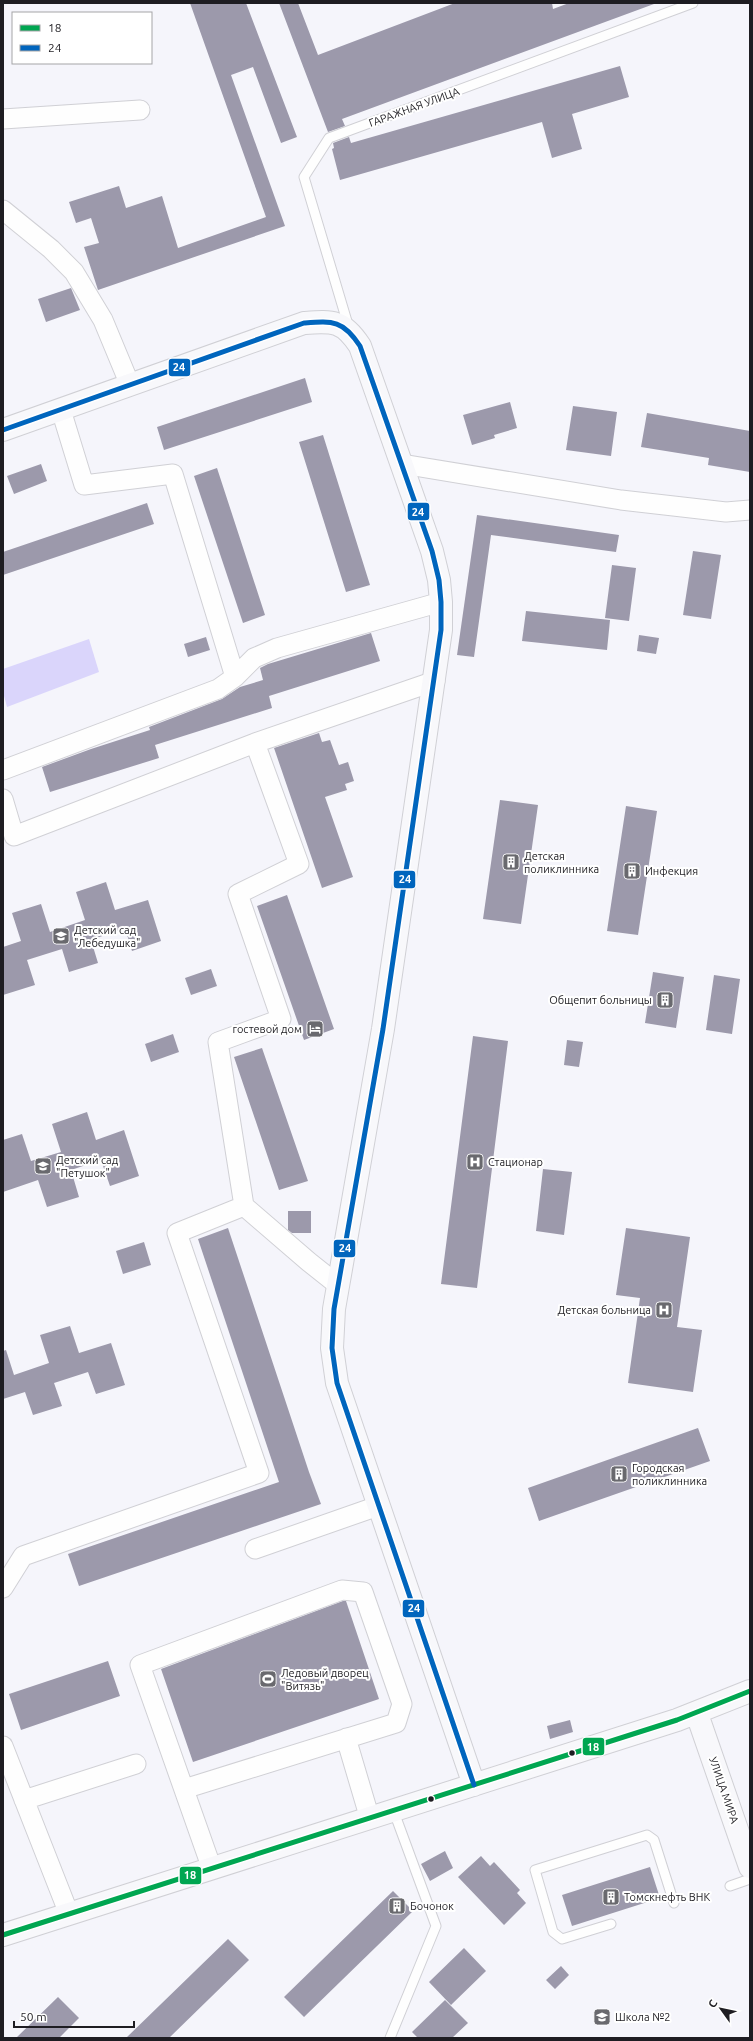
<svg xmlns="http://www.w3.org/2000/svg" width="753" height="2041" viewBox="0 0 753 2041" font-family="Ubuntu,sans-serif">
<rect width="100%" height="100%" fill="#f5f5fb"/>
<!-- green -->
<path fill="#dad5fb" d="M 89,639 L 99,672 L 7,707 L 3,692 L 3,669 Z"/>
<!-- building -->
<path fill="#9c99ab" d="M 190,3 L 246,3 L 297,137 L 281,143 L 253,67 L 231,75 L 285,226 L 98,290 L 84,247 L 99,243 L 91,218 L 76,223 L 69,202 L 119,186 L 126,208 L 162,196 L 178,248 L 266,217 Z
M 279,3 L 298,3 L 318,55 L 455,3 L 552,3 L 553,9 L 569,3 L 653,3 L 654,4 L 342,119 L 345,126 L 328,132 Z
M 620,66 L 629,97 L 572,114 L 582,149 L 552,158 L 542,122 L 340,180 L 332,149 L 334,148 L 333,143 L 349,137 L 351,143 Z
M 71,288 L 80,310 L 46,322 L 38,299 Z
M 305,378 L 312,402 L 164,450 L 157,427 Z
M 510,402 L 517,428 L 494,435 L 495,438 L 472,445 L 463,415 Z
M 573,406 L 617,412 L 611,456 L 566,450 Z
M 647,413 L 750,431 L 750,472 L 708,465 L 709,458 L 641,447 Z
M 323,435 L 370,585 L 346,592 L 299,442 Z
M 41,464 L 47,481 L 14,494 L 7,476 Z
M 217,468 L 265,615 L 243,623 L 194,476 Z
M 147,503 L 154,524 L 3,575 L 3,552 Z
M 477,515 L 619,535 L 616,552 L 491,535 L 474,657 L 457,655 Z
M 693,551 L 721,555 L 711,619 L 683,615 Z
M 612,565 L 636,568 L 629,621 L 605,618 Z
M 526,611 L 610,620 L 607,650 L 522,641 Z
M 371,633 L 380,661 L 269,696 L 272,708 L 155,745 L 159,758 L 50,792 L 42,767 L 91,749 L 150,730 L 149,727 L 222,699 L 240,687 L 263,680 L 260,668 L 268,664 Z
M 639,635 L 659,638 L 656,654 L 637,651 Z
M 206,637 L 210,650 L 188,657 L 184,644 Z
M 319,733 L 322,742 L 330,740 L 339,765 L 348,762 L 354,781 L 345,784 L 347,790 L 325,797 L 353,877 L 322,888 L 274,748 Z
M 500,800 L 538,805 L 521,924 L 483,919 Z
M 626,806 L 657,811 L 638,935 L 607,931 Z
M 106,882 L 115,910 L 148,900 L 161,941 L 132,951 L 125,928 L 91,940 L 98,963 L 69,972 L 62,949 L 27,960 L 35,985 L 3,995 L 3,947 L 21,941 L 12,913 L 41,904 L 50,932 L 85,920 L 76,892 Z
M 287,895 L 334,1029 L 304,1040 L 257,906 Z
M 211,969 L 217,986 L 191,995 L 185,978 Z
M 653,972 L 684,977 L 676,1028 L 645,1023 Z
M 714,975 L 740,979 L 732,1034 L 706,1030 Z
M 173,1034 L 179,1052 L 151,1062 L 145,1044 Z
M 473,1036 L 508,1041 L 477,1288 L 441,1284 Z
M 567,1040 L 583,1042 L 579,1067 L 564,1065 Z
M 262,1048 L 308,1181 L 279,1190 L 234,1057 Z
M 87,1112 L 96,1140 L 124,1130 L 139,1176 L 110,1186 L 101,1160 L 71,1170 L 79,1197 L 47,1207 L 38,1180 L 3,1192 L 3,1140 L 22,1134 L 31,1161 L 61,1152 L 52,1124 Z
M 543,1169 L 572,1172 L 564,1235 L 536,1231 Z
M 288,1211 L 311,1211 L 311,1233 L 292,1233 L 288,1230 Z
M 228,1228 L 309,1472 L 321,1504 L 79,1586 L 68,1554 L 279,1482 L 198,1239 Z
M 626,1228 L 690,1237 L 677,1327 L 702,1330 L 693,1392 L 628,1383 L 640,1298 L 616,1295 Z
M 144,1242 L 151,1265 L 123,1274 L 116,1251 Z
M 70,1326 L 79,1353 L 111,1343 L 125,1385 L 96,1394 L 88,1372 L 54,1383 L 62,1406 L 33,1415 L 25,1392 L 3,1399 L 3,1351 L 6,1350 L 14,1375 L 49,1363 L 40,1335 Z
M 698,1428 L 710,1461 L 539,1521 L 528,1488 Z
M 343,1601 L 346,1601 L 379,1699 L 193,1762 L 161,1669 Z
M 108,1661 L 120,1696 L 21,1730 L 9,1694 Z
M 570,1720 L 573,1732 L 550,1739 L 547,1726 Z
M 445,1851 L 453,1868 L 430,1881 L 421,1864 Z
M 481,1856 L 490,1866 L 494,1862 L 520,1890 L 517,1893 L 526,1903 L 504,1925 L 458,1877 Z
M 650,1867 L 660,1898 L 572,1926 L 562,1895 Z
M 393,1891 L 413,1911 L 304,2017 L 284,1997 Z
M 228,1939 L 249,1960 L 169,2038 L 126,2038 Z
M 464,1948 L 486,1971 L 451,2005 L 429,1982 Z
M 561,1966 L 569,1975 L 555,1989 L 546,1980 Z
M 58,1997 L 79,2018 L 59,2038 L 16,2038 Z
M 445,2000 L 468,2023 L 452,2038 L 418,2038 L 412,2032 Z"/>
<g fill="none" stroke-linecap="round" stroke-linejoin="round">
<!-- lane casing -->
<g stroke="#d0d0d5" stroke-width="11">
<path id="lane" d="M 349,328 L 304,177 L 329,138 L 693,3
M 730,1886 L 750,1879
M 611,1924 L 562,1939 L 553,1932 L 535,1870 L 647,1835 L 654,1840 L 674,1903
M 390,2038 L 436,1926 L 394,1812"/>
</g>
<!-- street casing -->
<g stroke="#d0d0d5" stroke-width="21">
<path id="street" d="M 3,119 L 140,110
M 3,210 L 51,249 L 74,272 L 103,320 L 130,385
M 61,410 L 84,485 L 173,474 L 235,677
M 402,464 L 621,500 L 726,512 L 750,510
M 3,770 L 218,689 L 235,677 L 254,658 L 277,648 L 441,602
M 3,799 L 14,836 L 255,743
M 244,1206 L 218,1042 L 281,1019 L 238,894 L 299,864 L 255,743 L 435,681
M 255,1549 L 378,1506
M 3,1588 L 23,1556 L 259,1473 L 177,1233 L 244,1206 L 309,1262 L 338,1285
M 346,1738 L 370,1819
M 3,1746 L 69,1914
M 184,1789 L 396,1723 L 402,1704 L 363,1592 L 342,1590 L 140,1665 L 212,1869
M 24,1800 L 136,1764"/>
</g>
<!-- secondary casing -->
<g stroke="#d0d0d5" stroke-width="24">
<path id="secondary" d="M 3,430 L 304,323 C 333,321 343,320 360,346 L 432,551 L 439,580 L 441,602 L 441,630 L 383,1029 L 334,1309 L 332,1348 L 337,1383 L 474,1785
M 697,1714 L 750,1867
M 3,1935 L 677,1720 L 750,1691"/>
</g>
<!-- lane -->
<use href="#lane" stroke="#fefefe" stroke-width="9"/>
<!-- street -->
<use href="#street" stroke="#fefefe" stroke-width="19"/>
<!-- secondary -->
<use href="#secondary" stroke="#f8f8fb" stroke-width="22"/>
<!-- bus-1 casing -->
<g stroke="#fff" stroke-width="8">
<path id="bus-1" d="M 3,1935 L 677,1720 L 750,1691"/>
</g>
<!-- bus-2 casing -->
<g stroke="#fff" stroke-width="8">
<path id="bus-2" d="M 3,430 L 304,323 C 333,321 343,320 360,346 L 432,551 L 439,580 L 441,602 L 441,630 L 383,1029 L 334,1309 L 332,1348 L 337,1383 L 474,1785"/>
</g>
<!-- bus-1 -->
<use href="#bus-1" stroke="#00a651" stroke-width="5"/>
<!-- bus-2 -->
<use href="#bus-2" stroke="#0065bd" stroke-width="5"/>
</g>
<!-- icons -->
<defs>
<g id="building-square" transform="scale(0.9)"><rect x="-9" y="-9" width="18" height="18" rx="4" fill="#69696e" stroke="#fff"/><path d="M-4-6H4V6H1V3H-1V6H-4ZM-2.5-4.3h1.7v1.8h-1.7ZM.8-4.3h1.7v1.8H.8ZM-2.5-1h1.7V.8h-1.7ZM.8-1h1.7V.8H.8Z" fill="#fff"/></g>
<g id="school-square" transform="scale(0.9)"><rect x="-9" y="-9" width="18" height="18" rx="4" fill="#69696e" stroke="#fff"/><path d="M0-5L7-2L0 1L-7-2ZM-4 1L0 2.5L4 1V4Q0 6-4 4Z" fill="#fff"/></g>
<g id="hotel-square" transform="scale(0.9)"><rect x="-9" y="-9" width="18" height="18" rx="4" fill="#69696e" stroke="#fff"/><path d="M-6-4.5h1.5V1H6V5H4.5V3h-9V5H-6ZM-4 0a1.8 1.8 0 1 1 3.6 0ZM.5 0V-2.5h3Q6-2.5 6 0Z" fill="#fff"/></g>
<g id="hospital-square" transform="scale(0.9)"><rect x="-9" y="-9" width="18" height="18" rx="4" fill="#69696e" stroke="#fff"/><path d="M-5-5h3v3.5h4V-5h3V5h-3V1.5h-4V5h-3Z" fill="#fff"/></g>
<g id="stadium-square" transform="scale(0.9)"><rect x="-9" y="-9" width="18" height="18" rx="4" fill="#69696e" stroke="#fff"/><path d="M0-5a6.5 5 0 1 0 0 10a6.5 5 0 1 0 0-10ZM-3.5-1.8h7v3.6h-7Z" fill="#fff"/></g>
</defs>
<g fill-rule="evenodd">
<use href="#building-square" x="511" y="862"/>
<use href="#building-square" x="632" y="871"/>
<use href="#school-square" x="61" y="936"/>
<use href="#building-square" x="665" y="1000"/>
<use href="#hotel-square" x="315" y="1029"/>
<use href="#hospital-square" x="475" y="1162"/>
<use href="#school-square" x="43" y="1166"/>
<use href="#hospital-square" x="664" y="1310"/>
<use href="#building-square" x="619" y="1474"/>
<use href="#stadium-square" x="268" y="1679"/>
<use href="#building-square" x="611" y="1897"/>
<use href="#building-square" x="397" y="1906"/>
<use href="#school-square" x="602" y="2017"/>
</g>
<!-- markers -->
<g fill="#1e1d22" stroke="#fff" stroke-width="1.5">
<circle cx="572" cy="1753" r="3.5"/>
<circle cx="431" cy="1799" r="3.5"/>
</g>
<g text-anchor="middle" stroke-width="4" stroke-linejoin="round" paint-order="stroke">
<!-- street labels -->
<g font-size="11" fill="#1e1d22" stroke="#fff">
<text transform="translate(414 107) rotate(-20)" y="4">ГАРАЖНАЯ УЛИЦА</text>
<text transform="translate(724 1790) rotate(71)" y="4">УЛИЦА МИРА</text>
</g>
<!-- poi labels -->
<g font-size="11" fill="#1e1d22" stroke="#fff" text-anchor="start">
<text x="524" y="860">Детская<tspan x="524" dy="13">поликлинника</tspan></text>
<text x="645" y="875">Инфекция</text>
<text x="74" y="934">Детский сад<tspan x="74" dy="13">"Лебедушка"</tspan></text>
<text x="652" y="1004" text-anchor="end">Общепит больницы</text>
<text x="302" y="1033" text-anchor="end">гостевой дом</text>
<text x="56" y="1164">Детский сад<tspan x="56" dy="13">"Петушок"</tspan></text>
<text x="488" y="1166">Стационар</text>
<text x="651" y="1314" text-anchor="end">Детская больница</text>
<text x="632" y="1472">Городская<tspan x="632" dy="13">поликлинника</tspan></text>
<text x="281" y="1677">Ледовый дворец<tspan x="281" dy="13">"Витязь"</tspan></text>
<text x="624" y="1901">Томскнефть ВНК</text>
<text x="410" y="1910">Бочонок</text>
<text x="615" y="2021">Школа №2</text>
</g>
</g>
<g stroke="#fff" stroke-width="1.5">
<rect x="168" y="358" width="23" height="19" rx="4" fill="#0065bd"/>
<rect x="407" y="502" width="23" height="19" rx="4" fill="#0065bd"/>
<rect x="393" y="870" width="23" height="19" rx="4" fill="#0065bd"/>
<rect x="333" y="1239" width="23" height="19" rx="4" fill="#0065bd"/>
<rect x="402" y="1599" width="23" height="19" rx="4" fill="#0065bd"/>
<rect x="582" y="1737" width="23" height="19" rx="4" fill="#00a651"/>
<rect x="179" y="1866" width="23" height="19" rx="4" fill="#00a651"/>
</g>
<g font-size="11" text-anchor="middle" font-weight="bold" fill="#fff">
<text x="179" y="371">24</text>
<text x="418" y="516">24</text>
<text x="405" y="883">24</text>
<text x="345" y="1252">24</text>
<text x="414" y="1612">24</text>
<text x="593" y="1751">18</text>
<text x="190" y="1879">18</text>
</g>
<!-- border -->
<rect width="753" height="2041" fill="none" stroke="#1e1d22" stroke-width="8"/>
<!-- legend -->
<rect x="12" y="12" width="140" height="52" fill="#ffffff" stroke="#a5a5a7"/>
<rect x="20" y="25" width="20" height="6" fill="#00a651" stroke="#a5a5a7"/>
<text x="48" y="32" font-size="12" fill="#1e1d22">18</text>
<rect x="20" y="45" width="20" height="6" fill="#0065bd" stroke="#a5a5a7"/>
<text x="48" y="52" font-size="12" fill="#1e1d22">24</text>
<!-- north arrow -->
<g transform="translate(721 2009) rotate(303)" stroke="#ffffff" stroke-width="3" paint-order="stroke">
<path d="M0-3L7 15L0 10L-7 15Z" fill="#1e1d22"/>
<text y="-6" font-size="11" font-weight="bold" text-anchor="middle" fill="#1e1d22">С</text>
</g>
<!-- scale -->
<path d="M14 2021v6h120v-6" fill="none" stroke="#1e1d22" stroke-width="2"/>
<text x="20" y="2021" font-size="12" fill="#1e1d22" stroke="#ffffff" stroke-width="3" paint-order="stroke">50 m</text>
</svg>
